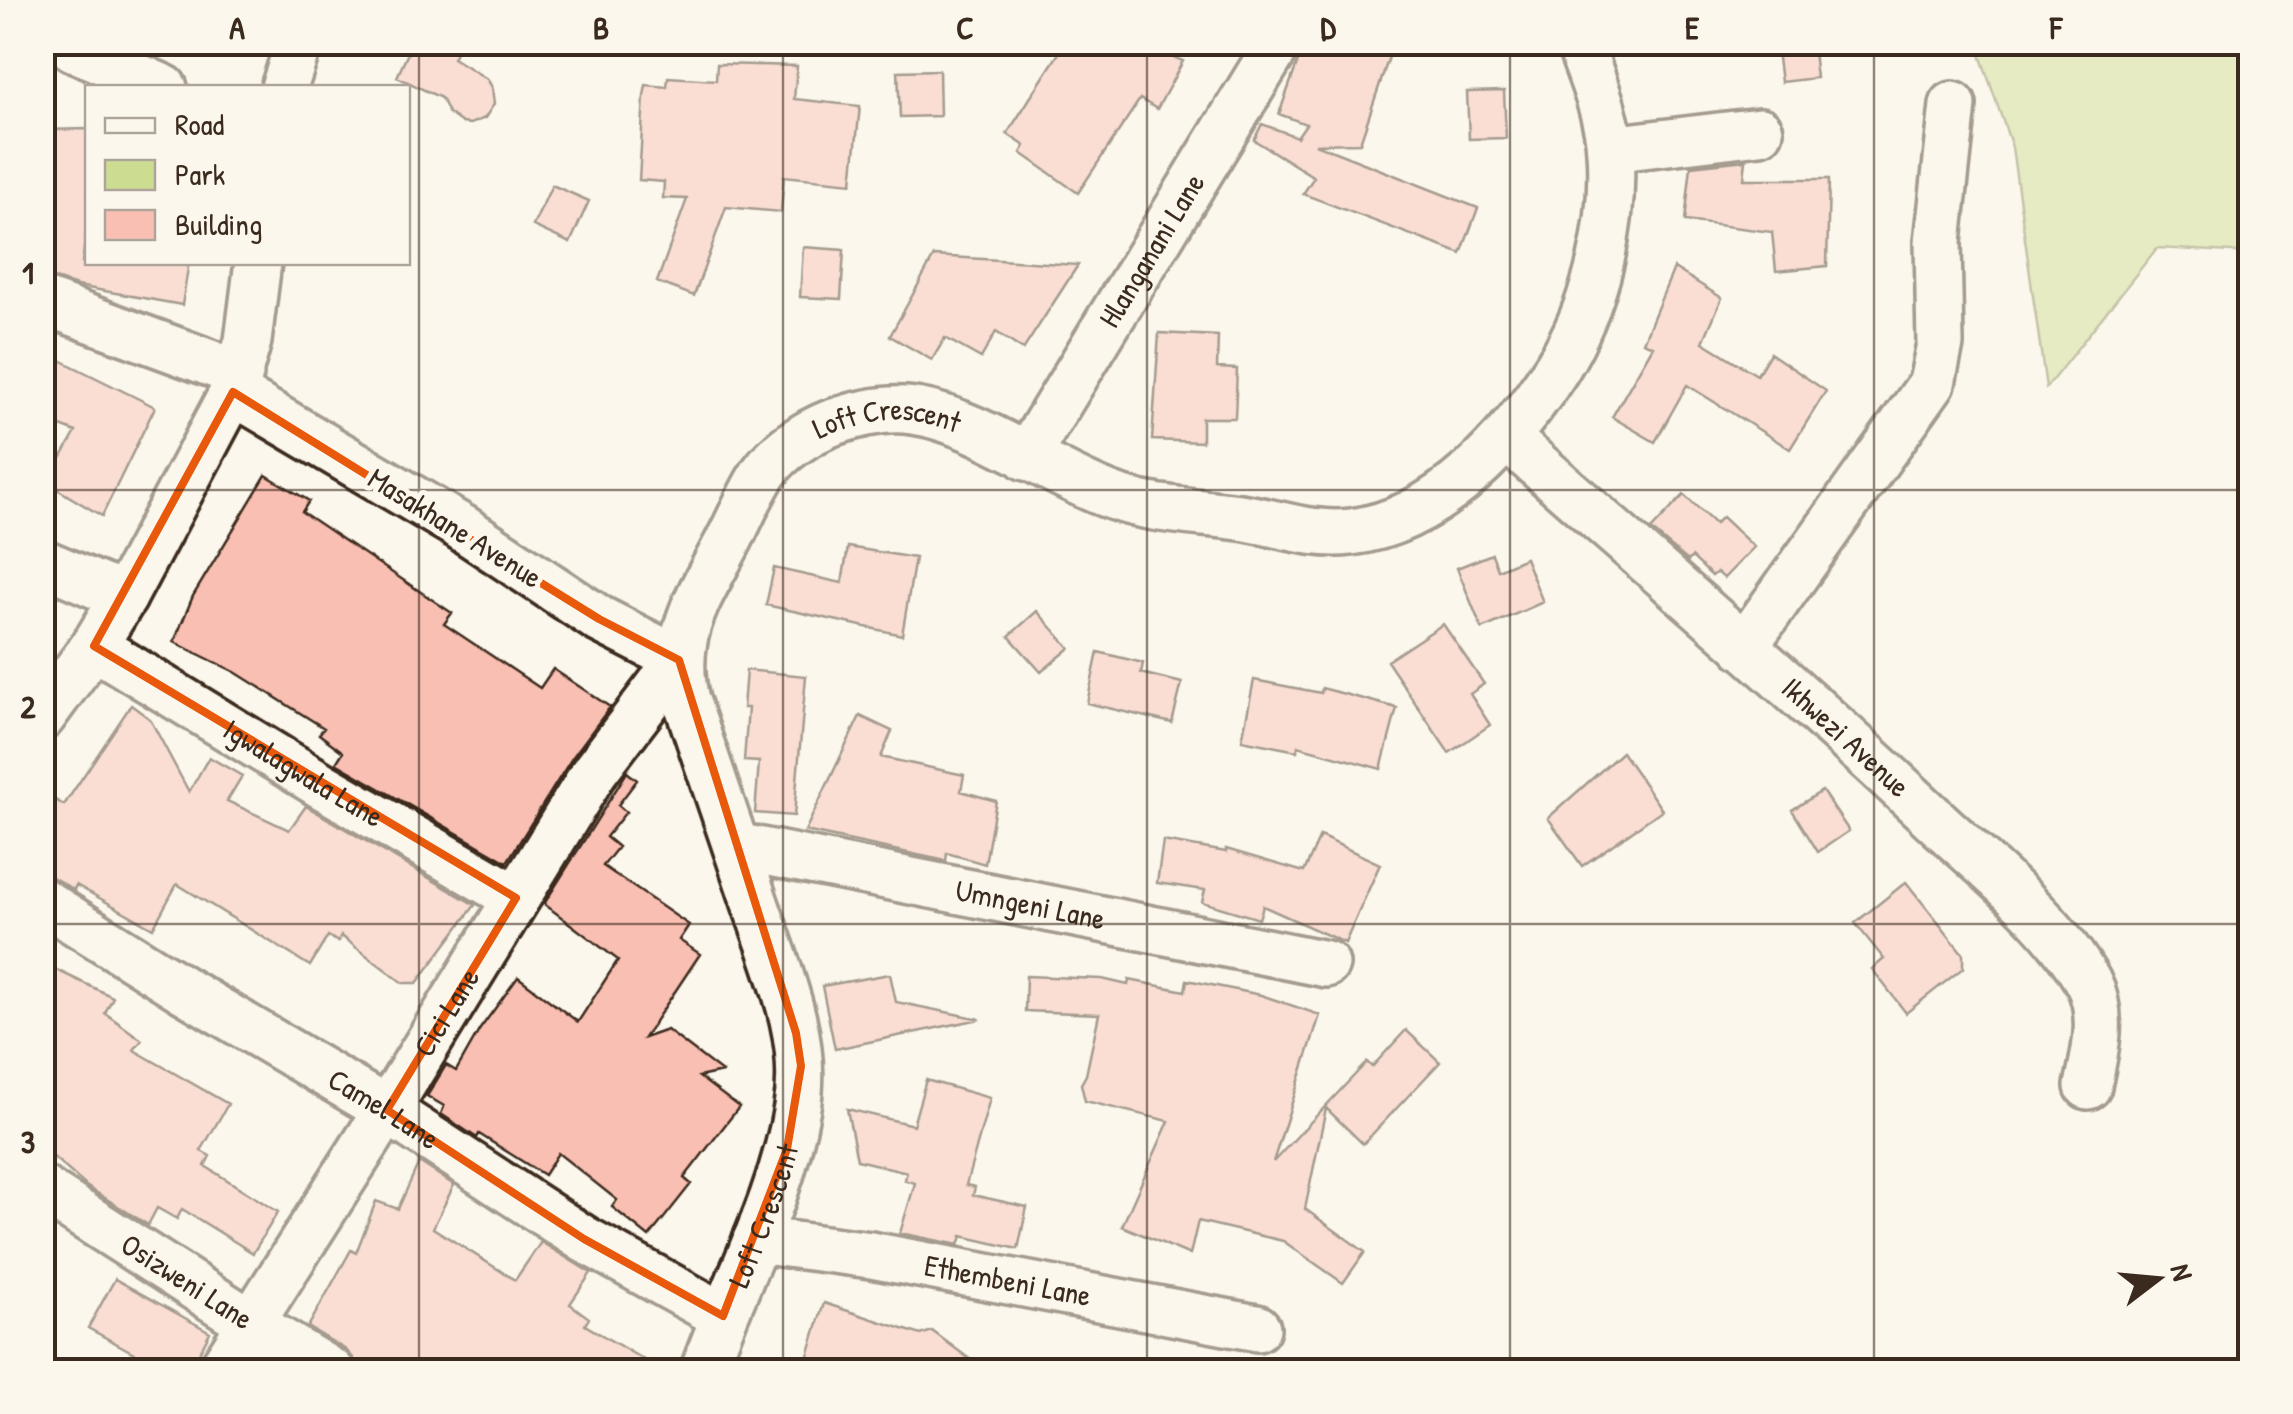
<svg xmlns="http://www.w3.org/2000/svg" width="2293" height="1414" viewBox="0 0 2293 1414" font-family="'Patrick Hand',sans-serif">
<rect width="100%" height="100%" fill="#fbf7ec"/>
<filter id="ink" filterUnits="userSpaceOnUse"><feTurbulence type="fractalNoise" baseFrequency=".01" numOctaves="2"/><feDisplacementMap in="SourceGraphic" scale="20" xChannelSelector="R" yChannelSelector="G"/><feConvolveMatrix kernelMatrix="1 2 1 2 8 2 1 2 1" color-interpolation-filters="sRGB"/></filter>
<g filter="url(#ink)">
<!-- green -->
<path fill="#ccdc90" stroke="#848357" stroke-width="2.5" d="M 1976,43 L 2250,43 L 2250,253 L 2157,248 L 2046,388 L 2012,147 Z"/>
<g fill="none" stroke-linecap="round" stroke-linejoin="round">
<!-- stream -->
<path stroke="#648993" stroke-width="14" d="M 2132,47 L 2160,42"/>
</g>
<!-- building -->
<path fill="#fabfb3" stroke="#3b2a1e" stroke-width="2.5" d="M 413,42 L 461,42 L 453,58 L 487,79 L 492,87 L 494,104 L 485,118 L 470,124 L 462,123 L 448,113 L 441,98 L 397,77 Z
M 1066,42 L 1138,42 L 1183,61 L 1157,109 L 1140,99 L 1078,193 L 1021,153 L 1025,146 L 1007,134 Z
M 1305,42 L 1394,42 L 1360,143 L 1315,144 L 1478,208 L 1461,254 L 1303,194 L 1314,177 L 1254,140 L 1262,124 L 1297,137 L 1306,124 L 1279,114 Z
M 1776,42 L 1812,42 L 1816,78 L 1781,82 Z
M 717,64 L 797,66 L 794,99 L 860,106 L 852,183 L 784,176 L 781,212 L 726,207 L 694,296 L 657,282 L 687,199 L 663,198 L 664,182 L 639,180 L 644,96 L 646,85 L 667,87 L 668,77 L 716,80 Z
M 939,70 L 940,116 L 900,117 L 898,71 Z
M 1504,91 L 1506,138 L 1469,139 L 1467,92 Z
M 88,129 L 88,220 L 82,262 L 189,262 L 182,305 L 77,286 L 42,275 L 42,130 Z
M 1746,160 L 1744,179 L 1829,179 L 1827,266 L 1776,271 L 1772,232 L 1685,221 L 1691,166 Z
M 552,185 L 589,201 L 570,243 L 533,226 Z
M 803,247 L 844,250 L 841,299 L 800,297 Z
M 934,256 L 1015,261 L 1078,265 L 1023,350 L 996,332 L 981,358 L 945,338 L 932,360 L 890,336 Z
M 1674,268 L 1722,298 L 1703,342 L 1757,375 L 1770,353 L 1826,391 L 1790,449 L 1687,385 L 1655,442 L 1612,417 L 1653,346 L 1643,342 Z
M 1159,333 L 1218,336 L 1217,368 L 1237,369 L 1235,418 L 1202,418 L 1202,442 L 1152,440 Z
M 42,351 L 155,407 L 102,516 L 47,483 L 76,432 L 42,419 Z
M 266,475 L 309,501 L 302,512 L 452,613 L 444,624 L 540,688 L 553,669 L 610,707 L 572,758 L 507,862 L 336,763 L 343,752 L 319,734 L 324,728 L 235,672 L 174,642 L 193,596 Z
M 1684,495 L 1715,524 L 1722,517 L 1754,547 L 1724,578 L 1717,572 L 1712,576 L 1692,557 L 1688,561 L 1651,530 Z
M 848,547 L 915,558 L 902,635 L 766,605 L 774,568 L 842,583 Z
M 1492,554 L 1498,570 L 1525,558 L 1543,602 L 1482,629 L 1457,568 Z
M 1037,611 L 1070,648 L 1041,672 L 1009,636 Z
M 1443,624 L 1484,684 L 1470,694 L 1490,725 L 1449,753 L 1387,661 Z
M 1098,652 L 1143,663 L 1141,673 L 1182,683 L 1172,723 L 1087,703 Z
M 746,670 L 806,676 L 794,816 L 755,813 L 759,762 L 744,761 L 748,708 L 743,708 Z
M 1254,680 L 1321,693 L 1322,688 L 1397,708 L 1381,769 L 1298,746 L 1297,751 L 1242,740 Z
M 131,705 L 150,719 L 189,792 L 209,757 L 242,776 L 227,801 L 289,830 L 306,806 L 475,905 L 417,983 L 403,983 L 341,936 L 338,942 L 328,936 L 310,966 L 177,884 L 153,928 L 76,885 L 74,890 L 42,871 L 42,821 L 55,800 L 64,805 Z
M 860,716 L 892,731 L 881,757 L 964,775 L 961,791 L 996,801 L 985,864 L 947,853 L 946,861 L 805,831 Z
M 1622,752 L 1662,810 L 1582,866 L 1548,818 Z
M 627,772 L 637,780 L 618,805 L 626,812 L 606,837 L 618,847 L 603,866 L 689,925 L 679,940 L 700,954 L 644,1038 L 667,1030 L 722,1072 L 699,1077 L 739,1107 L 684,1178 L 691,1184 L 649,1237 L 612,1207 L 617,1200 L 558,1153 L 544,1175 L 479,1134 L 477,1138 L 441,1114 L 444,1106 L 427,1096 L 446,1065 L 456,1071 L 480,1029 L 518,977 L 578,1022 L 618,960 L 544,904 Z
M 1822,791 L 1849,831 L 1818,852 L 1792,810 Z
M 1320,836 L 1380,864 L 1345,943 L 1263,906 L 1259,919 L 1202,902 L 1205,890 L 1157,883 L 1163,841 L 1226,852 L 1226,849 L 1304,872 Z
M 1906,882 L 1963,954 L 1963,968 L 1906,1013 L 1872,969 L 1884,959 L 1855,923 Z
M 42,963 L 113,997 L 105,1013 L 142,1040 L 134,1050 L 228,1104 L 201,1151 L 210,1156 L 205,1166 L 278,1212 L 253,1253 L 182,1209 L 177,1219 L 157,1208 L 148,1225 L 86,1186 L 42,1147 Z
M 890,974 L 896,1002 L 980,1019 L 835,1049 L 822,986 Z
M 1026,976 L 1102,979 L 1128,985 L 1129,980 L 1185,991 L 1187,980 L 1261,995 L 1320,1015 L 1273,1162 L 1367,1062 L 1372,1067 L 1406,1030 L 1440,1062 L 1363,1144 L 1326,1108 L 1305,1209 L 1365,1252 L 1343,1283 L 1283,1241 L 1198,1221 L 1190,1255 L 1122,1226 L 1169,1121 L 1085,1101 L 1081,1084 L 1086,1075 L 1099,1014 L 1025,1011 Z
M 926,1080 L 990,1098 L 966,1185 L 975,1187 L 973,1195 L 1027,1207 L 1018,1249 L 962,1236 L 959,1245 L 900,1233 L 915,1183 L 905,1180 L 907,1172 L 857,1160 L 847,1109 L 913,1125 Z
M 419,1162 L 454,1185 L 433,1228 L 515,1280 L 541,1242 L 591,1273 L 570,1304 L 589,1318 L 585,1325 L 664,1372 L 358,1372 L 354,1359 L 346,1350 L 308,1327 L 351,1250 L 356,1253 L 376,1201 L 398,1209 Z
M 115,1279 L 210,1332 L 189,1372 L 169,1372 L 88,1328 Z
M 824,1303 L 921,1335 L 932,1331 L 987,1372 L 803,1372 Z"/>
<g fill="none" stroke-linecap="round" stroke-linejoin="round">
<!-- minor casing -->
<g stroke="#3b2a1e" stroke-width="52">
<g id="minor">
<path d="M 73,48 L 164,88"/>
<path d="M 284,88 L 299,42"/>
<path d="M 1610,149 L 1760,131"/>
<path d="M 42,301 L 240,374"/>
<path id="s1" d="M 1507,438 C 1649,563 1794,687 1932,817 C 1985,867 2052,918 2088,982 C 2105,1015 2095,1052 2088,1086"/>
<path id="s2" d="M 1026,457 L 1279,42"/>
<path d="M 42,562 L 124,597"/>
<path id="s3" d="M 94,646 L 323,786 L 516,898"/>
<path d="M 1744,647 L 1932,383 L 1940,344 L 1938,242 L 1953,105"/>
<path d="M 42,717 L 94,646 L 124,597 L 233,392 L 248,341 L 258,262"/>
<path id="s4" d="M 736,846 L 1326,964"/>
<path id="s5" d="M 42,901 L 184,990 L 387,1110 L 584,1239 L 723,1316"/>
<path id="s6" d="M 42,1189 L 251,1323 L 332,1372"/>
<path id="s7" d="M 756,1240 L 871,1255 L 1257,1328"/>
<path id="s8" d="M 220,1372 L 387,1110 L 594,772 L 679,660 L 599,619 L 461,527 L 233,392"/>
<path id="s9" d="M 703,1372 C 734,1284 782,1199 797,1107 C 810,1035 774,961 752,894 C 730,829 708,764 686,700 C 670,633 701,595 730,538 C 741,517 751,491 765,471 C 780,450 808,432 831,423 C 854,415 880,408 905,410 C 969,415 1045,471 1106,494 C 1148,511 1196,511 1240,517 C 1276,522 1313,537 1351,532 C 1440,521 1512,439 1557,368 C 1596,305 1615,225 1610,151 C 1608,115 1591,76 1579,42"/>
</g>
</g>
<!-- minor -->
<use href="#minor" stroke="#fbf7ec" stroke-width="45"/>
</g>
</g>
<!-- marked area -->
<path d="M0 0H2293V1414H0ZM 233,392 L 599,619 L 679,660 L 796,1033 L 801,1066 L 787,1149 L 723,1316 L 584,1239 L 387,1110 L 516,898 L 94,646 Z" fill="#fbf7ec" fill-opacity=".55" fill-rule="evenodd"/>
<path fill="none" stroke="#e8590c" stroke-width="8" stroke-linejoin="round" d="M 233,392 L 599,619 L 679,660 L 796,1033 L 801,1066 L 787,1149 L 723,1316 L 584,1239 L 387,1110 L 516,898 L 94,646 Z"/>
<!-- grid -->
<path fill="none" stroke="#3b2a1e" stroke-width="2.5" stroke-opacity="0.55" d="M 419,42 L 419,1372M 783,42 L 783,1372M 1147,42 L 1147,1372M 1510,42 L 1510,1372M 1874,42 L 1874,1372M 42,490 L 2250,490M 42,924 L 2250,924"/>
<g text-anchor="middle" stroke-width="10" stroke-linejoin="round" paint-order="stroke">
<!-- street labels -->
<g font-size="30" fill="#3b2a1e" stroke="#fbf7ec">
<text dy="10" stroke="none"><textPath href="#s2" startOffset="242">Hlanganani Lane</textPath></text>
<text dy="10" stroke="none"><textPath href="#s9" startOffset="1095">Loft Crescent</textPath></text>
<text transform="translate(455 528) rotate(32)" y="10">Masakhane Avenue</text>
<text dy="10" stroke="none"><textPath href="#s1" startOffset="452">Ikhwezi Avenue</textPath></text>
<text dy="10" stroke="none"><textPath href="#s3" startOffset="245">Igwalagwala Lane</textPath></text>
<text dy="10" stroke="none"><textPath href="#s4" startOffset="300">Umngeni Lane</textPath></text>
<text dy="10" stroke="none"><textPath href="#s8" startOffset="425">Cici Lane</textPath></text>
<text dy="10" stroke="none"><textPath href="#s5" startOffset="400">Camel Lane</textPath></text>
<text dy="10" stroke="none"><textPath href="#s9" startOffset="168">Loft Crescent</textPath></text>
<text dy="10" stroke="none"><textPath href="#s6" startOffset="172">Osizweni Lane</textPath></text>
<text dy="10" stroke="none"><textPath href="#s7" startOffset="255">Ethembeni Lane</textPath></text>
</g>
</g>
<!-- margin -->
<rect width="2293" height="1414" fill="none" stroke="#fbf7ec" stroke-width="110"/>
<!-- legend -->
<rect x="85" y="85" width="325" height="180" fill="#fbf7ec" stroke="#aea59a" stroke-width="2.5"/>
<rect x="105" y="118" width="50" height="15" fill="#fbf7ec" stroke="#aea59a" stroke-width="2.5"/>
<text x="175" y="135" font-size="30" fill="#3b2a1e">Road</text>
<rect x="105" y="160" width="50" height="30" fill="#ccdc90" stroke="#aea59a" stroke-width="2.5"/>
<text x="175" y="185" font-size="30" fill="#3b2a1e">Park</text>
<rect x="105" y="210" width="50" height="30" fill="#fabfb3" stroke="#aea59a" stroke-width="2.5"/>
<text x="175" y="235" font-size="30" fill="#3b2a1e">Building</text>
<!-- north arrow -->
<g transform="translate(2158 1279) rotate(74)" stroke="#fbf7ec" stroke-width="8" paint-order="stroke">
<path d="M0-8L18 38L0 25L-18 38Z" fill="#3b2a1e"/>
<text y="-15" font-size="28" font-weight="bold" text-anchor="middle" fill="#3b2a1e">N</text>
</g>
<rect x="55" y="55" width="2183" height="1304" fill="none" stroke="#3b2a1e" stroke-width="4"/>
<g font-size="32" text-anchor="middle" font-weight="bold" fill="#3b2a1e">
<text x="237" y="39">A</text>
<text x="601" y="39">B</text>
<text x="965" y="39">C</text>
<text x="1328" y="39">D</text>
<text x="1692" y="39">E</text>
<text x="2056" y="39">F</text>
<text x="28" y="284">1</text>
<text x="28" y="718">2</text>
<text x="28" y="1153">3</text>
</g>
</svg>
